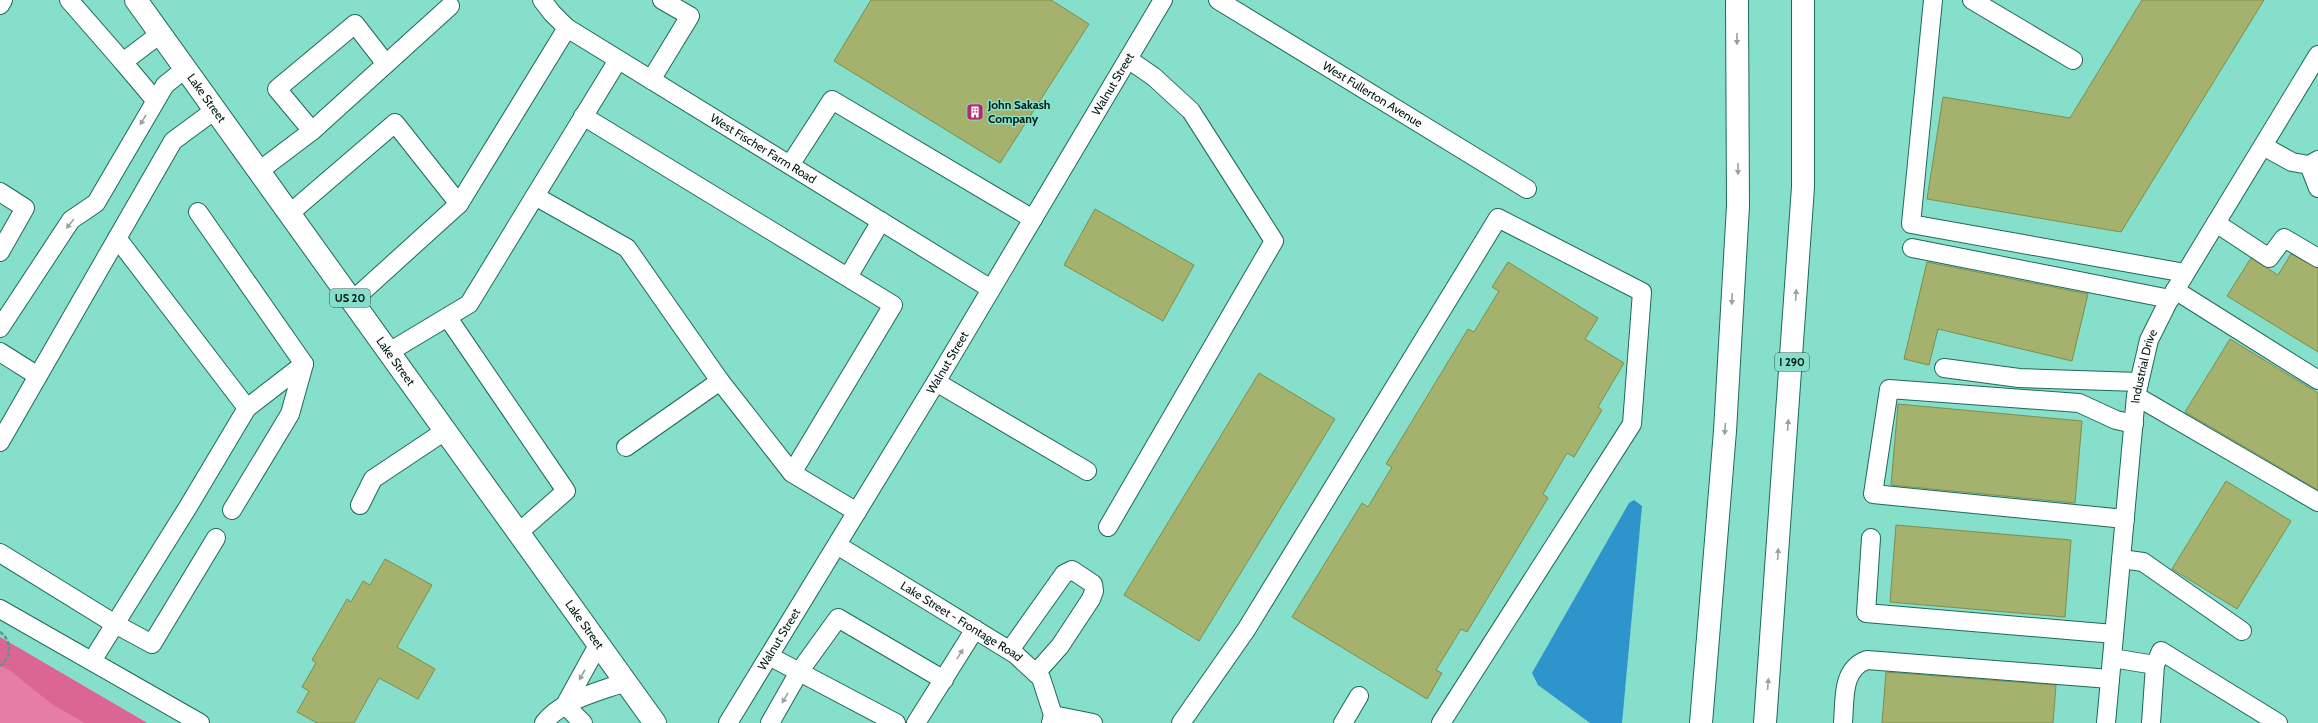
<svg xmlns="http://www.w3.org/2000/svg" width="2318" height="723" viewBox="0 0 2318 723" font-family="Cabin,sans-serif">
<rect width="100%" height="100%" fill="#85dfcb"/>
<!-- green -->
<path fill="#e67da4" d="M 0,637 L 147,723 L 0,723 Z"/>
<!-- forest -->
<path fill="#db6593" d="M 0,637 L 147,723 L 85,723 L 53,705 L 12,672 L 0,665 Z"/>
<!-- water -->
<path fill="#2d94cc" d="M 1634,500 L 1642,506 L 1622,723 L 1590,723 L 1538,685 L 1532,673 L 1629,503 Z"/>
<!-- building -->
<path fill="#a4b26d" stroke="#808d4a" d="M 871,0 L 1051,0 L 1089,24 L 1000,163 L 834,61 Z
M 2142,0 L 2264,0 L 2121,232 L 1927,199 L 1943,97 L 2070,118 Z
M 1095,209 L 1194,265 L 1163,321 L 1064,265 Z
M 2291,254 L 2318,268 L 2318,352 L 2227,296 L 2251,258 L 2278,275 Z
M 1508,262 L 1598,318 L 1585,339 L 1624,363 L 1598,407 L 1602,410 L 1574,457 L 1567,453 L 1543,494 L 1548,498 L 1467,632 L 1461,629 L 1436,670 L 1442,673 L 1427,699 L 1292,617 L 1362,503 L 1368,507 L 1392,467 L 1386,464 L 1468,329 L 1474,332 L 1499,291 L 1492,287 Z
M 1927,262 L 2088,294 L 2072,361 L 1938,329 L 1929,365 L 1904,359 Z
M 2230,339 L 2318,393 L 2318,490 L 2185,412 Z
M 1259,373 L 1335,419 L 1199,641 L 1124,595 Z
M 1898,404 L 2082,421 L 2075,503 L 1891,485 Z
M 2226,481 L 2291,521 L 2237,609 L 2172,569 Z
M 1896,525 L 2071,540 L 2065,617 L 1890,602 Z
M 385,559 L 432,585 L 397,647 L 435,669 L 418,699 L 379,678 L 354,723 L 317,723 L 297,712 L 309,691 L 302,687 L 316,663 L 312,660 L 347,599 L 351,602 L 363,581 L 370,585 Z
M 1886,672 L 2056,685 L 2053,723 L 1882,723 Z"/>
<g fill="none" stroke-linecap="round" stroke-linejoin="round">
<!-- minor casing -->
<g stroke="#20685a" stroke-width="20">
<g id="minor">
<path d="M 69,0 L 123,62 L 160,34"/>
<path id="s1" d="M 542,0 L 552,13 L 567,28 L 991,289"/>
<path id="s2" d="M 1218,0 L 1527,189"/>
<path d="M 1933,0 L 1911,224 L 2185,273"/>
<path d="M 1972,0 L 2073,60"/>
<path d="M 0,5 L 3,0"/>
<path d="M 123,62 L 155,100"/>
<path d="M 651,80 L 690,16 L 662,0"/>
<path d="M 583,116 L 893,305 L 792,473"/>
<path d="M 312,131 L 277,89 L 355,24 L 386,64"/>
<path d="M 2263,146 L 2292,162 L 2309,165 L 2318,160"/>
<path d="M 790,165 L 832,100 L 1033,219"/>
<path d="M 2309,165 L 2318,188"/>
<path d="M 259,171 L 312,131 L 450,6"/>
<path d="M 0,192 L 25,208 L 0,252"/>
<path d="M 535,196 L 627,248 L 720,381 L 792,473 L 857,512"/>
<path d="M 459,204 L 567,28"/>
<path d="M 289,214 L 395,123 L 459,204 L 352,301"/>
<path d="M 2216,223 L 2269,258 L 2284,238 L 2318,258"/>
<path d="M 117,238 L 247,408 L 304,364 L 198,212"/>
<path d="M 1912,248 L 2170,299"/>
<path d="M 848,277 L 881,221"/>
<path d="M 2175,290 L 2318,380"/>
<path d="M 448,318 L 566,491 L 518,533"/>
<path d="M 0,328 L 71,220 L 96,203 L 165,85 L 185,69"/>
<path d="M 0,352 L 38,376"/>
<path d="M 389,352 L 469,304 L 618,60"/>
<path d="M 1944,368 L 2019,378 L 2139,382"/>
<path d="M 936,382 L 1087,471"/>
<path d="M 2136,396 L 2318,502"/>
<path d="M 0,442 L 173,141 L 215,110"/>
<path d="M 626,447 L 720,381"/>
<path d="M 360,505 L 373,479 L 445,431"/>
<path d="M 232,510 L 290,414 L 304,364"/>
<path d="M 2125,519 L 1873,494 L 1889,389 L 2079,403 L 2116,420 L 2134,424"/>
<path d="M 1108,527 L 1274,241 L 1191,111 L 1154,77 L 1128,59"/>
<path d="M 1871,538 L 1866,613 L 2114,634"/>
<path id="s3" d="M 837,545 L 1015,654 L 1041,678 L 1053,715 L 1051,723"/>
<path d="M 0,553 L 115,624 L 188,507 L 247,408"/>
<path d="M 2121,559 L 2143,562 L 2242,631"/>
<path d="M 0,609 L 200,723"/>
<path d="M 1010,650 L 1064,574 L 1072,570 L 1093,584 L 1094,591 L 1091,599 L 1060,646 L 1036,673"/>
<path d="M 769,656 L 896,723"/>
<path d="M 2112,658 L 2155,665"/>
<path d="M 92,661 L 115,624 L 152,644 L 216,538"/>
<path d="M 565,705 L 598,645"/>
<path d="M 565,705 L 583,723"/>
<path d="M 1053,715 L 1093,723"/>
<path d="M 544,723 C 561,700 599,692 625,682"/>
<path id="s4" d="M 728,723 L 936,382 L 1163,0"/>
<path d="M 770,723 L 799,672 L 838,618 L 944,680"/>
<path d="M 916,723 L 975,629"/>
<path d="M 1181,723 L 1246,630 L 1498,218 L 1642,292 L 1632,424 L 1441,723"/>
<path d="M 1343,723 L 1359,696"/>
<path d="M 1843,723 C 1845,700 1841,669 1867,660 L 2110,679"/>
<path id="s5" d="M 2106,723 L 2136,396 L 2149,340 L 2168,302 L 2318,55"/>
<path d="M 2151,723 L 2155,665 L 2161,651 L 2278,723"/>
</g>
</g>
<!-- major casing -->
<g stroke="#20685a" stroke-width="24">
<g id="major">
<path id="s6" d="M 136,0 L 655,723"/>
</g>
</g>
<!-- highway casing -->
<g stroke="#20685a" stroke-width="24">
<path id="highway" d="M 1701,723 L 1725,431 L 1738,206 L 1737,0
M 1765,723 L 1803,187 L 1803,0"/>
</g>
<!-- path -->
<path stroke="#569889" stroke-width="2.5" stroke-dasharray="4 2" stroke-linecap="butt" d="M 0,632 C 12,640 12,658 0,666"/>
<!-- minor -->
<use href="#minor" stroke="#fff" stroke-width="18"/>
<!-- major -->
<use href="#major" stroke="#fff" stroke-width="22"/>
<!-- highway -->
<use href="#highway" stroke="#fff" stroke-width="22"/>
</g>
<!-- one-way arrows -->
<defs><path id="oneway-solid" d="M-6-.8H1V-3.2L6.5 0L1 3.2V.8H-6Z"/></defs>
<g fill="#99a2a0">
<use href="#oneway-solid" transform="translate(1737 39) rotate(90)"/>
<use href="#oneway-solid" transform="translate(143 120) rotate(121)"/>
<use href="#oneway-solid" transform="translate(1738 169) rotate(90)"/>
<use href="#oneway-solid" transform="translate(70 224) rotate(129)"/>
<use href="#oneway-solid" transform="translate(1796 295) rotate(-86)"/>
<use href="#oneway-solid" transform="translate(1732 299) rotate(93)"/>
<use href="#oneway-solid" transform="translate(1788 425) rotate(-86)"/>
<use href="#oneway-solid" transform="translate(1725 429) rotate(94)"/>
<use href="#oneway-solid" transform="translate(1778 554) rotate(-86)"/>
<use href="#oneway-solid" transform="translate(960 654) rotate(-58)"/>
<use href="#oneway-solid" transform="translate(582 675) rotate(119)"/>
<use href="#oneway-solid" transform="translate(1768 684) rotate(-86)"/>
<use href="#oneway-solid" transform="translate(785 698) rotate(120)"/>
</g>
<!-- icons -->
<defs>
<g id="building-square" transform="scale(0.9)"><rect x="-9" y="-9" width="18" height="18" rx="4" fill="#b52c6b" stroke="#85dfcb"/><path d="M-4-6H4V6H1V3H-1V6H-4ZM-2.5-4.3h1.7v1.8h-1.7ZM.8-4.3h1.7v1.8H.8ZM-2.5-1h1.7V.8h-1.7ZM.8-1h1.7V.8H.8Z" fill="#fff"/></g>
</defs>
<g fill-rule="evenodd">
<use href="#building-square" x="975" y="112"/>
</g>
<g text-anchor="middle" stroke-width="3" stroke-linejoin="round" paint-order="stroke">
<!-- shield labels -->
<g fill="#85dfcb" stroke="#28534a" stroke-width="1">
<rect x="330" y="289" width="40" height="18" rx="3"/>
<rect x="1775" y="353" width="34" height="18" rx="3"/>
</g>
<g font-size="11" font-weight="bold" fill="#001712">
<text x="350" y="302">US 20</text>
<text x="1792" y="366">I 290</text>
</g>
<!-- street labels -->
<g font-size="12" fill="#001712" stroke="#85dfcb">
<text dy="4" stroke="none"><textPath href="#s4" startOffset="746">Walnut Street</textPath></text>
<text dy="4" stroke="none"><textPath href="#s2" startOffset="181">West Fullerton Avenue</textPath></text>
<text dy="4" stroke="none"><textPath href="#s6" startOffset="121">Lake Street</textPath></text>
<text dy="4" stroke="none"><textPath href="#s1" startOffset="268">West Fischer Farm Road</textPath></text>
<text dy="4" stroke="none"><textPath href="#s6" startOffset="445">Lake Street</textPath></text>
<text dy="4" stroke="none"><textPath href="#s4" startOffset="422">Walnut Street</textPath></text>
<text dy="4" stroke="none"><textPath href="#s5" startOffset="359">Industrial Drive</textPath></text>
<text dy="4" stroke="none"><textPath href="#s3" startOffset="146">Lake Street - Frontage Road</textPath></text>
<text dy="4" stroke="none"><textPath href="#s6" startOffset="769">Lake Street</textPath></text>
<text dy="4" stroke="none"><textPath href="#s4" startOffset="98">Walnut Street</textPath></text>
</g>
<!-- poi labels -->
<g font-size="12" font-weight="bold" fill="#001712" stroke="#85dfcb" text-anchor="start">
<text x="988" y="109">John Sakash<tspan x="988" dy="14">Company</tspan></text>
</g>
</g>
</svg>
